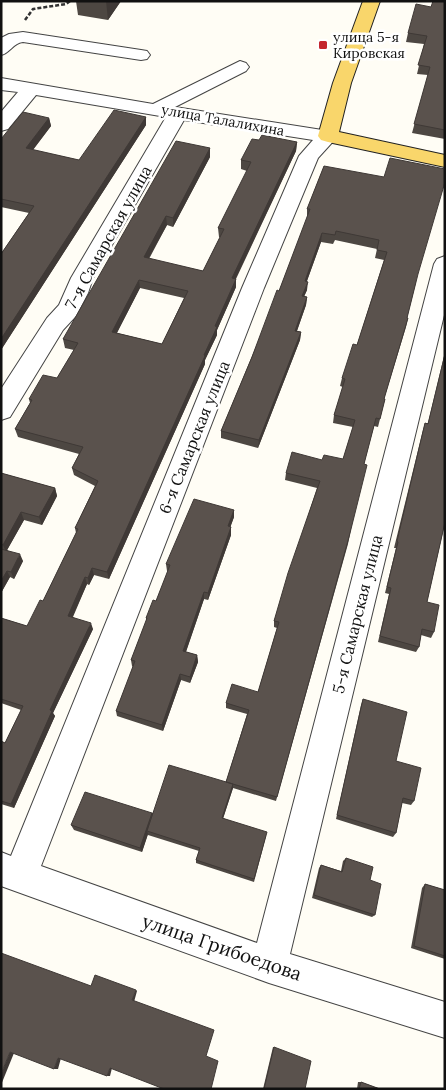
<svg xmlns="http://www.w3.org/2000/svg" width="446" height="1090" viewBox="0 0 446 1090" font-family="Lora,serif">
<rect width="100%" height="100%" fill="#fffdf5"/>
<g fill="none" stroke-linecap="round" stroke-linejoin="round">
<!-- minor casing -->
<g stroke="#444" stroke-width="2">
<path id="minor" d="M 23,32 L 141,50 L 147,51 L 150,55 L 147,59 L 141,60 L 23,42 C 13,43 10,53 1,55 L 1,38 L 9,34 Z
M 240,61 L 246,63 L 249,67 L 246,71 L 175,107 L 335,132 L 338,136 L 318,158 L 264,288 L 41,866 L 257,943 L 434,264 L 437,259 L 445,256 L 445,311 L 290,954 L 445,1002 L 445,1038 L 269,983 L 1,886 L 1,852 L 11,856 L 242,288 L 299,156 L 313,140 L 184,120 L 93,278 L 88,293 L 76,316 L 63,330 L 10,417 L 1,420 L 1,389 L 47,318 L 59,305 L 71,278 L 166,117 L 36,95 L 8,129 L 1,131 L 1,112 L 18,92 L 1,90 L 1,78 L 153,104 Z"/>
</g>
<!-- major casing -->
<g stroke="#222" stroke-width="2">
<path id="major" d="M 363,1 L 380,1 L 351,83 L 339,132 L 445,155 L 445,167 L 328,142 L 321,140 L 318,136 L 333,83 Z"/>
</g>
<!-- path -->
<path stroke="#333" stroke-width="2.5" stroke-dasharray="4 2" stroke-linecap="butt" d="M 25,20 L 33,9 L 66,4 L 70,1"/>
<!-- minor -->
<use href="#minor" fill="#fff" fill-rule="evenodd"/>
<!-- major -->
<use href="#major" fill="#f9d66b" fill-rule="evenodd"/>
</g>
<!-- wall -->
<path fill="#4d4742" fill-rule="evenodd" d="M 76,1 L 121,1 L 108,20 L 78,15 Z
M 445,1 L 445,139 L 412,133 L 428,75 L 417,74 L 424,44 L 406,42 L 408,33 L 431,7 Z
M 146,117 L 146,125 L 1,350 L 1,254 L 29,213 L 1,207 L 1,139 L 49,118 L 51,126 L 33,150 L 79,160 Z
M 259,140 L 297,142 L 296,151 L 236,279 L 236,287 L 217,330 L 217,335 L 205,360 L 205,364 L 109,579 L 94,575 L 89,585 L 87,584 L 73,617 L 93,629 L 53,713 L 55,716 L 14,808 L 1,804 L 1,741 L 5,743 L 21,710 L 1,703 L 1,618 L 27,626 L 43,601 L 76,533 L 75,528 L 95,486 L 74,475 L 72,468 L 79,454 L 18,437 L 15,429 L 30,403 L 29,399 L 57,378 L 74,350 L 65,348 L 63,339 L 210,148 L 210,157 L 173,227 L 167,225 L 149,259 L 203,271 L 220,237 L 219,237 L 218,228 L 247,171 L 241,169 L 241,160 ZM 140,288 L 184,298 L 162,344 L 117,333 Z
M 324,166 L 416,282 L 407,318 L 408,318 L 406,327 L 384,399 L 385,399 L 378,427 L 374,426 L 364,464 L 348,544 L 276,801 L 233,788 L 223,818 L 266,836 L 254,882 L 196,863 L 196,860 L 199,851 L 148,835 L 148,834 L 142,852 L 74,830 L 71,825 L 152,813 L 226,782 L 247,714 L 226,708 L 226,703 L 258,692 L 277,628 L 274,627 L 274,621 L 317,488 L 285,480 L 286,473 L 322,460 L 343,459 L 353,427 L 333,423 L 334,415 L 343,387 L 340,386 L 342,378 L 357,345 L 384,260 L 375,258 L 377,249 L 335,240 L 333,244 L 321,242 L 307,281 L 307,290 L 304,296 L 307,297 L 306,305 L 297,331 L 301,332 L 300,340 L 258,448 L 221,438 L 221,431 L 279,291 L 307,218 L 307,209 Z
M 445,352 L 445,523 L 427,602 L 434,632 L 431,638 L 421,635 L 419,647 L 416,652 L 378,642 L 389,594 L 385,593 L 396,548 L 394,548 L 423,430 L 425,423 L 428,423 Z
M 1,473 L 55,488 L 57,496 L 42,525 L 24,520 L 7,550 L 23,561 L 14,579 L 10,577 L 1,593 Z
M 234,510 L 234,517 L 230,527 L 231,527 L 231,535 L 208,600 L 204,599 L 186,652 L 197,655 L 198,662 L 190,683 L 181,680 L 163,731 L 117,716 L 116,711 L 133,667 L 132,666 L 131,660 L 146,621 L 146,618 L 156,601 L 168,571 L 167,571 L 166,564 Z
M 363,699 L 396,761 L 414,801 L 411,805 L 402,803 L 396,833 L 393,837 L 336,819 L 361,705 Z
M 346,858 L 370,880 L 375,915 L 372,917 L 312,898 L 319,868 L 321,865 L 341,871 L 343,861 Z
M 425,884 L 445,890 L 445,959 L 411,948 L 422,888 Z
M 273,1047 L 274,1047 L 305,1089 L 263,1089 Z
M 358,1082 L 361,1082 L 380,1089 L 357,1089 Z"/>
<!-- shaded-wall -->
<path fill="#3f3936" d="M 106,1 L 121,1 L 108,20 Z
M 146,117 L 146,125 L 1,350 L 1,339 Z
M 49,118 L 51,126 L 28,156 L 26,148 Z
M 297,142 L 296,151 L 232,286 L 232,278 Z
M 210,148 L 210,157 L 173,227 L 173,218 Z
M 166,216 L 167,225 L 144,266 L 144,257 Z
M 322,233 L 321,242 L 304,289 L 305,281 Z
M 236,279 L 236,287 L 217,330 L 217,335 L 205,360 L 205,364 L 109,579 L 107,572 L 204,355 L 215,326 Z
M 139,280 L 140,288 L 113,340 L 112,332 Z
M 308,282 L 307,290 L 301,304 L 302,296 Z
M 307,297 L 306,305 L 294,339 L 295,331 Z
M 301,332 L 300,340 L 258,448 L 259,440 Z
M 55,488 L 57,496 L 42,525 L 39,517 Z
M 234,510 L 234,517 L 228,534 L 228,526 Z
M 21,512 L 24,520 L 6,552 L 3,545 Z
M 231,527 L 231,535 L 208,600 L 208,593 Z
M 20,554 L 23,561 L 14,579 L 11,572 Z
M 92,568 L 94,575 L 89,585 L 88,578 Z
M 7,571 L 10,577 L 1,593 L 1,581 Z
M 85,577 L 87,584 L 70,622 L 68,616 Z
M 204,592 L 204,599 L 184,657 L 183,651 Z
M 91,623 L 93,629 L 53,713 L 55,716 L 14,808 L 11,804 L 50,710 Z
M 197,655 L 198,662 L 190,683 L 190,677 Z
M 180,674 L 181,680 L 163,731 L 162,725 Z
M 233,784 L 233,788 L 222,822 L 222,818 Z
M 152,813 L 147,831 L 148,834 L 142,852 L 140,848 Z
M 136,990 L 137,991 L 134,1002 L 132,1000 Z
M 10,1052 L 14,1053 L 1,1085 L 1,1074 Z
M 58,1058 L 61,1058 L 58,1069 L 54,1069 Z
M 110,1068 L 112,1068 L 110,1076 L 107,1076 Z"/>
<!-- building -->
<path fill="#5a524d" stroke="#3f3936" fill-rule="evenodd" d="M 433,1 L 445,1 L 445,130 L 414,124 L 430,67 L 418,65 L 427,36 L 408,33 L 416,4 L 431,7 Z
M 114,110 L 146,117 L 1,339 L 1,254 L 34,206 L 1,199 L 1,139 L 23,112 L 49,118 L 26,148 L 79,160 Z
M 262,135 L 297,142 L 232,278 L 236,279 L 215,326 L 217,327 L 204,355 L 205,356 L 107,572 L 92,568 L 88,578 L 85,577 L 68,616 L 91,623 L 50,710 L 52,711 L 11,804 L 1,801 L 1,741 L 5,743 L 23,706 L 1,699 L 1,618 L 27,626 L 40,600 L 43,601 L 78,529 L 75,528 L 98,481 L 72,468 L 83,447 L 15,429 L 32,400 L 29,399 L 43,375 L 57,378 L 78,343 L 63,339 L 176,141 L 210,148 L 173,218 L 166,216 L 144,257 L 203,271 L 224,229 L 218,228 L 251,162 L 241,160 L 252,139 L 259,140 ZM 139,280 L 188,291 L 162,344 L 112,332 Z
M 390,158 L 445,169 L 445,182 L 418,274 L 407,318 L 408,318 L 384,399 L 385,399 L 380,419 L 376,418 L 364,464 L 367,465 L 349,537 L 277,797 L 226,782 L 249,710 L 226,703 L 232,684 L 258,692 L 279,622 L 274,621 L 288,573 L 320,481 L 286,473 L 292,452 L 322,460 L 324,455 L 343,459 L 355,420 L 334,415 L 345,379 L 342,378 L 353,344 L 357,345 L 387,252 L 377,250 L 379,240 L 336,231 L 335,235 L 322,233 L 305,281 L 308,282 L 302,296 L 307,297 L 295,331 L 301,332 L 259,440 L 221,431 L 252,357 L 277,290 L 279,291 L 310,209 L 307,209 L 324,166 L 384,177 Z
M 445,354 L 445,522 L 427,602 L 439,605 L 434,632 L 422,629 L 419,647 L 380,636 L 391,588 L 387,587 L 398,542 L 397,541 L 425,423 L 428,424 Z
M 1,473 L 55,488 L 39,517 L 21,512 L 3,545 L 1,544 Z
M 194,499 L 234,510 L 228,526 L 231,527 L 208,593 L 204,592 L 183,651 L 197,655 L 190,677 L 180,674 L 162,725 L 116,711 L 135,661 L 131,660 L 147,618 L 146,618 L 153,600 L 156,601 L 170,565 L 166,564 Z
M 1,549 L 20,554 L 11,572 L 7,571 L 1,581 Z
M 363,699 L 407,712 L 396,761 L 421,768 L 414,801 L 403,798 L 396,833 L 337,815 Z
M 169,765 L 233,784 L 222,818 L 267,832 L 254,879 L 196,860 L 200,848 L 147,831 Z
M 85,792 L 152,813 L 140,848 L 71,825 Z
M 346,858 L 373,867 L 370,880 L 381,884 L 375,915 L 314,895 L 321,865 L 342,872 Z
M 425,884 L 445,890 L 445,956 L 414,946 Z
M 1,953 L 91,986 L 95,975 L 136,990 L 132,1000 L 214,1030 L 206,1056 L 218,1061 L 211,1089 L 164,1089 L 110,1068 L 107,1076 L 58,1058 L 54,1069 L 10,1052 L 1,1074 Z
M 274,1047 L 311,1061 L 305,1089 L 264,1089 Z
M 361,1082 L 380,1089 L 359,1089 Z"/>
<!-- markers -->
<rect fill="#c4262e" stroke="#fff" stroke-width="2" x="318" y="40" width="10" height="10" rx="2.5"/>
<g text-anchor="middle" stroke-width="5" stroke-linejoin="round" paint-order="stroke">
<!-- far-poi labels -->
<g font-size="14" fill="#111" stroke="#fff" text-anchor="start">
<text x="333" y="42">улица 5-я<tspan x="333" dy="16">Кировская</tspan></text>
</g>
<!-- far-street labels -->
<g font-size="14" fill="#111" stroke="#fff">
<text transform="translate(223 120) rotate(10)" y="5">улица Талалихина</text>
</g>
<!-- street labels -->
<g font-size="16" fill="#111" stroke="#fff">
<text transform="translate(108 237) rotate(-61)" y="6">7-я Самарская улица</text>
<text transform="translate(194 437) rotate(-68)" y="6">6-я Самарская улица</text>
<text transform="translate(357 614) rotate(-76)" y="6">5-я Самарская улица</text>
</g>
<!-- near-street labels -->
<g font-size="19" fill="#111" stroke="#fff">
<text transform="translate(222 947) rotate(19)" y="7">улица Грибоедова</text>
</g>
</g>
<!-- border -->
<rect width="446" height="1090" fill="none" stroke="#111111" stroke-width="5"/>
</svg>
